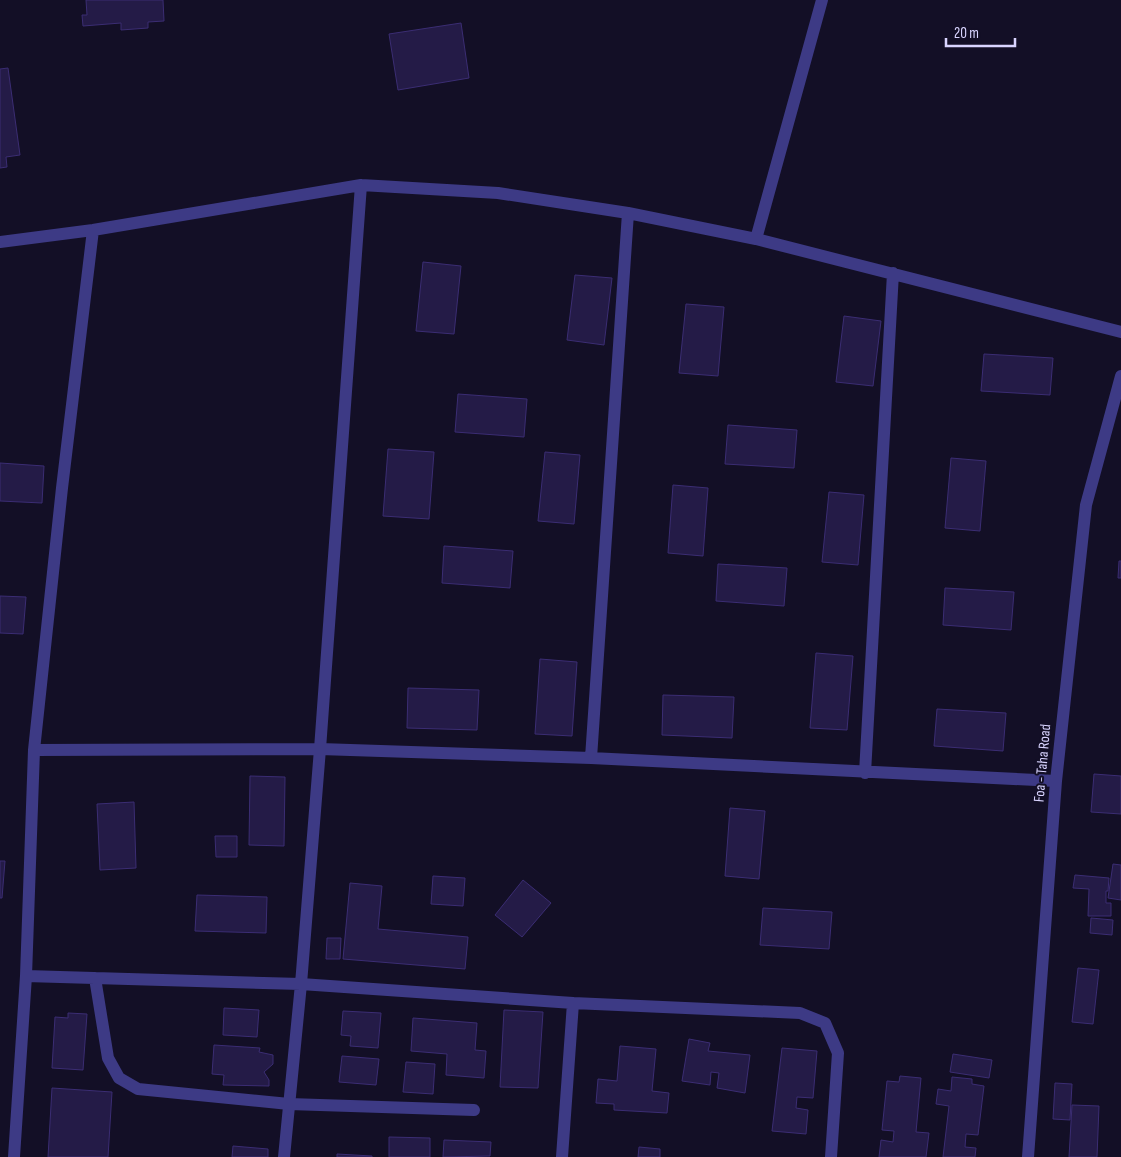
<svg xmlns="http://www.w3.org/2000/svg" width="1121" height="1157" viewBox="0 0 1121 1157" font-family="'Sofia Sans Condensed',sans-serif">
<rect width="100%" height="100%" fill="#130f26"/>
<!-- building -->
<path fill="#241b47" stroke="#3b2d73" d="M 86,0 L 163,0 L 164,21 L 148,22 L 148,28 L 121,30 L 121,23 L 83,26 L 82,15 L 87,15 Z
M 461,23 L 469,78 L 398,90 L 389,34 Z
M 8,68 L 20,155 L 6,157 L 7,167 L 0,168 L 0,69 Z
M 423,262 L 461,266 L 454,334 L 416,331 Z
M 575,275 L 612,278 L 604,345 L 567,340 Z
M 686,304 L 724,307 L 718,376 L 679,373 Z
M 844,316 L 881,321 L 873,386 L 836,382 Z
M 984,354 L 1053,358 L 1050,395 L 981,391 Z
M 458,394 L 527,399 L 524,437 L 455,432 Z
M 728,425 L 797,430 L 794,468 L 725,464 Z
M 388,449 L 434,452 L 429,519 L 383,516 Z
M 545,452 L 580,455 L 574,524 L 538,521 Z
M 951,458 L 986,461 L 980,531 L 945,528 Z
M 0,463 L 44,466 L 42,503 L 0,501 Z
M 673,485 L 708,488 L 703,556 L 668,553 Z
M 829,492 L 864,495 L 858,565 L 822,562 Z
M 444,546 L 513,551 L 510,588 L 442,583 Z
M 1119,561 L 1121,561 L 1121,578 L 1118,578 Z
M 718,564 L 787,568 L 784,606 L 716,601 Z
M 945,588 L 1014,592 L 1011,630 L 943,625 Z
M 0,596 L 26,597 L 23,634 L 0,633 Z
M 816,653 L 853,656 L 847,730 L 810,728 Z
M 540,659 L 577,662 L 572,736 L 535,734 Z
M 408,688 L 479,690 L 477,730 L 407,728 Z
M 663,695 L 734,697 L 732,738 L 662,735 Z
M 937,709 L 1006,713 L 1003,751 L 934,746 Z
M 1094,774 L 1121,776 L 1121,814 L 1091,812 Z
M 250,776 L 285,777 L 284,846 L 249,845 Z
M 134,802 L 136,868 L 100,870 L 97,804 Z
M 730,808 L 765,811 L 759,879 L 725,876 Z
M 215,836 L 237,836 L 237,857 L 216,857 Z
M 0,861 L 5,861 L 2,898 L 0,898 Z
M 1113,864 L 1121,865 L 1121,900 L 1108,898 Z
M 1075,875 L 1109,878 L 1108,891 L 1106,891 L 1106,903 L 1111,903 L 1111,916 L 1088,916 L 1089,889 L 1073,888 Z
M 433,876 L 465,878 L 463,906 L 431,904 Z
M 523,880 L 551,903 L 522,937 L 495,915 Z
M 350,883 L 382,886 L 378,929 L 468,937 L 465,969 L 343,959 Z
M 197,895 L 267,897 L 266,933 L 195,931 Z
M 763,908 L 832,912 L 829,949 L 760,945 Z
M 1091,918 L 1113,920 L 1112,935 L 1090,933 Z
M 327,938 L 341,938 L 340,959 L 326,959 Z
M 1078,968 L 1099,970 L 1093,1024 L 1072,1022 Z
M 224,1008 L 259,1010 L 257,1037 L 223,1035 Z
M 504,1010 L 543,1012 L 538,1088 L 500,1087 Z
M 343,1011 L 381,1013 L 378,1048 L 350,1046 L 351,1036 L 341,1035 Z
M 68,1013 L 87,1014 L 83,1070 L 52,1068 L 55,1017 L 68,1018 Z
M 413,1018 L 477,1023 L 475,1050 L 486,1051 L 484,1078 L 446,1075 L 447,1054 L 411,1051 Z
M 689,1039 L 710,1043 L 708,1051 L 750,1055 L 745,1093 L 717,1088 L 719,1073 L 711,1072 L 710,1085 L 682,1081 Z
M 214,1045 L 260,1048 L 259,1052 L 273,1055 L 273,1064 L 264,1072 L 269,1080 L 269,1086 L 223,1085 L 224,1075 L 212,1074 Z
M 620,1046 L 656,1049 L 652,1091 L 669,1093 L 667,1113 L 614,1110 L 614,1104 L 596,1103 L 598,1079 L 617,1081 Z
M 782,1048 L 817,1051 L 813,1098 L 797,1097 L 796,1108 L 808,1110 L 806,1134 L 772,1131 Z
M 953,1054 L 992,1060 L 989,1078 L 950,1072 Z
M 342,1056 L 379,1059 L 376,1085 L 339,1082 Z
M 406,1062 L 435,1064 L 433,1094 L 403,1092 Z
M 900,1076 L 921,1078 L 916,1132 L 929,1133 L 926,1157 L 879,1157 L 881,1140 L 893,1142 L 894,1131 L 882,1130 L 887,1081 L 899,1082 Z
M 952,1077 L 972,1079 L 972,1084 L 984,1086 L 978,1135 L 966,1134 L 965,1147 L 976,1148 L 975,1157 L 943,1157 L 949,1106 L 936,1104 L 938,1089 L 951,1091 Z
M 1055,1083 L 1072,1084 L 1070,1120 L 1053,1119 Z
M 52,1088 L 112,1092 L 108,1157 L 48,1157 Z
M 1072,1105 L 1099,1106 L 1097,1157 L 1069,1157 Z
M 389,1137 L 430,1138 L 430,1157 L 389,1157 Z
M 444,1140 L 491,1142 L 490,1156 L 443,1157 Z
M 233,1146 L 268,1149 L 268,1157 L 232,1157 Z
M 639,1147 L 660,1149 L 660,1157 L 638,1157 Z
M 337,1154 L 372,1156 L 372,1157 L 337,1157 Z"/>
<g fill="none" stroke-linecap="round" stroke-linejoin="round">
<!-- minor -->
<path stroke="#3d3a85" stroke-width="12" d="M 756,239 L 822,0
M 0,242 L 93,230 L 361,185 L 498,193 L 628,213 L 756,239 L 1121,332
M 34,750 L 320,749 L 591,758 L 1056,781
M 591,758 L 628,213
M 865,773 L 893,273
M 26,976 L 301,984 L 573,1003 L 800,1013 L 825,1023 L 838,1053 L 831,1157
M 95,978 L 108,1058 L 119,1078 L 138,1089 L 289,1104 L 474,1110
M 14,1157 L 26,976 L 34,750 L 62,488 L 93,230
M 284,1157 L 301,984 L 320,749 L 361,185
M 562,1157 L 573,1003
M 1028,1157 L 1056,781 L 1086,505 L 1121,376"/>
</g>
<g text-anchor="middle" stroke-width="4" stroke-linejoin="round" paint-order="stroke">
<!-- street labels -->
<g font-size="15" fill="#d9d4ff" stroke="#130f26">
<text transform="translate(1042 763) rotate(-85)" y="5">Foa - Taha Road</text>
</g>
</g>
<!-- scale -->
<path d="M946 38v8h69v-8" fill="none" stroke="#d9d4ff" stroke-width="2.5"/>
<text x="954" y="38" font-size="15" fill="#d9d4ff" stroke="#130f26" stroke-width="4" paint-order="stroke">20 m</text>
</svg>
